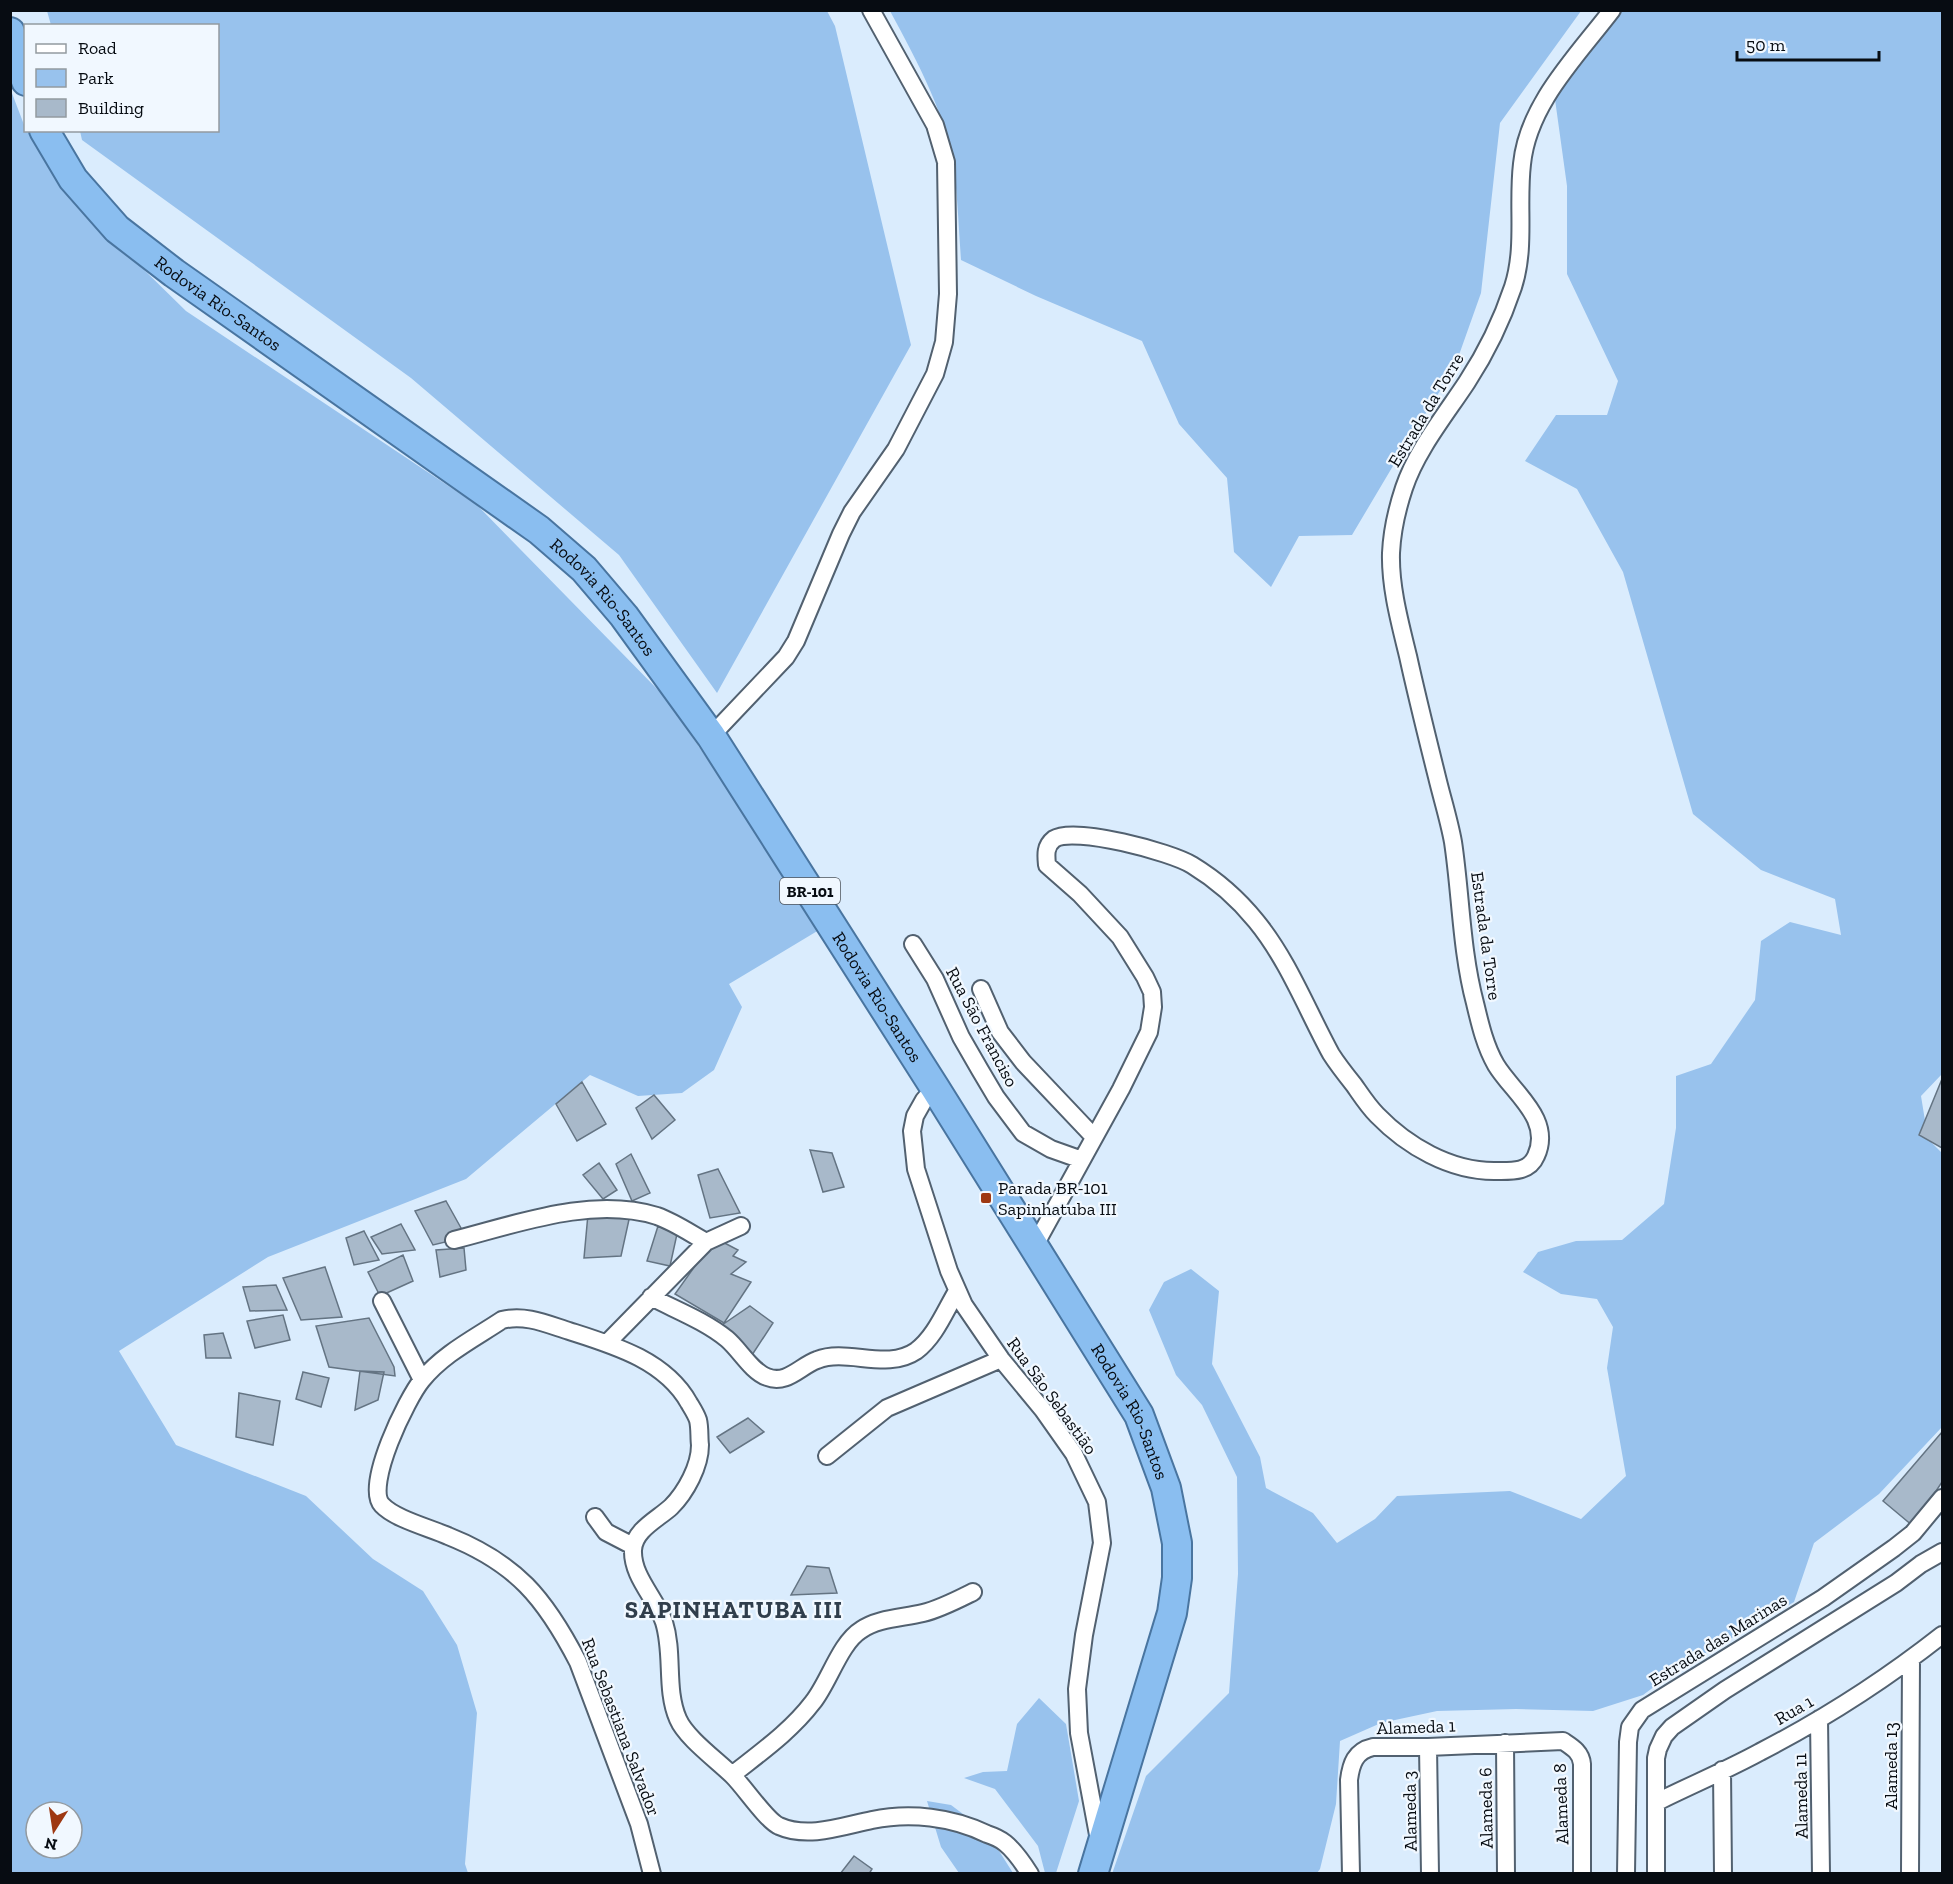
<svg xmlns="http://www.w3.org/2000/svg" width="1953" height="1884" viewBox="0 0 1953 1884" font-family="'Zilla Slab',serif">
<rect width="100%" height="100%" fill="#daecfd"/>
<!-- green -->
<path fill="#98c2ed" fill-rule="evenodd" d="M 47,11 L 827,11 L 835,26 L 911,345 L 717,693 L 619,555 L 411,378 L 82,140 L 80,131 L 218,130 L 218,26 L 51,25 Z
M 890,11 L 1581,11 L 1500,123 L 1481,293 L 1454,369 L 1406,444 L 1352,535 L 1299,536 L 1271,587 L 1234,552 L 1227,478 L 1179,424 L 1142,341 L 1036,296 L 961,260 C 959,233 958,205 955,177 C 948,117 918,63 890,11 Z
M 1615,11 L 1942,11 L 1942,1074 L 1921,1096 L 1928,1139 L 1942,1153 L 1942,1427 L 1879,1494 L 1814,1543 L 1794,1602 L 1678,1669 L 1643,1695 L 1593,1711 L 1516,1709 L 1437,1711 L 1381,1723 L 1340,1741 L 1336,1804 L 1320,1869 L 1317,1873 L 1112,1874 L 1146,1776 L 1229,1693 L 1238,1574 L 1237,1477 L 1202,1405 L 1176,1375 L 1149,1310 L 1164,1282 L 1191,1269 L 1219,1291 L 1212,1364 L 1260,1457 L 1266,1488 L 1313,1513 L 1337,1543 L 1375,1519 L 1397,1496 L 1510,1491 L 1581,1519 L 1626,1476 L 1607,1368 L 1613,1327 L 1597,1299 L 1561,1294 L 1523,1272 L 1538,1252 L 1576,1241 L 1622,1240 L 1664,1204 L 1676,1128 L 1676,1076 L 1711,1064 L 1755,1000 L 1761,941 L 1790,922 L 1841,935 L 1835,899 L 1761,870 L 1693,814 L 1623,572 L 1577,489 L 1525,461 L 1556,415 L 1607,415 L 1618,381 L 1567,274 L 1567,186 L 1553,85 Z
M 10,88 L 26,130 L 28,131 L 81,208 L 186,311 L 477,505 L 664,696 L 776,859 L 819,930 L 729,984 L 742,1007 L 714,1070 L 682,1093 L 638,1096 L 590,1075 L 466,1179 L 268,1257 L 119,1351 L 176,1445 L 306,1496 L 373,1559 L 423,1591 L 457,1645 L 477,1713 L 465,1864 L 468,1873 L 11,1873 ZM 36,1812 L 72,1812 L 72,1848 L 36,1848 Z
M 1039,1698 L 1066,1724 L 1079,1801 L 1056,1873 L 1045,1873 L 1038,1846 L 995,1789 L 964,1778 L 983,1772 L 1007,1771 L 1017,1724 Z
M 927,1801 L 951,1805 L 987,1832 L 1013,1873 L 959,1873 L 941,1847 Z"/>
<!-- building -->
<path fill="#a8b9ca" stroke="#647483" stroke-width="1.5" d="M 1942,1079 L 1942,1148 L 1919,1135 Z
M 582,1082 L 606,1124 L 577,1141 L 556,1104 Z
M 654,1095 L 675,1120 L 652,1139 L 636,1108 Z
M 810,1150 L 832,1153 L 844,1187 L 823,1192 Z
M 631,1154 L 650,1193 L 632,1201 L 616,1164 Z
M 599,1163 L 617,1190 L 603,1199 L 583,1175 Z
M 718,1169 L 740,1213 L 710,1218 L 698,1175 Z
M 446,1201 L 466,1237 L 433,1245 L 415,1211 Z
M 588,1214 L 630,1215 L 621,1256 L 584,1258 Z
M 401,1224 L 415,1250 L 382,1254 L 371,1237 Z
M 658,1226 L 677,1234 L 670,1266 L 647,1261 Z
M 364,1231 L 379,1260 L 354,1265 L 346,1238 Z
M 715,1238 L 738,1250 L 733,1256 L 746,1262 L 731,1274 L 751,1282 L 724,1323 L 675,1294 Z
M 464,1248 L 466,1270 L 440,1277 L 436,1250 Z
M 403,1255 L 413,1281 L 380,1296 L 368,1272 Z
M 325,1267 L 342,1317 L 301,1320 L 283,1278 Z
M 276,1285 L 287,1310 L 250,1311 L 243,1287 Z
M 750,1306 L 773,1323 L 752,1355 L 722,1325 Z
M 283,1315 L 290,1340 L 255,1348 L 247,1321 Z
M 369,1318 L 394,1367 L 395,1376 L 329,1367 L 316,1326 Z
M 223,1333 L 231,1358 L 206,1358 L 204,1335 Z
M 360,1371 L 384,1372 L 378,1400 L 355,1410 Z
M 303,1372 L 329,1378 L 321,1407 L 296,1399 Z
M 239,1393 L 280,1401 L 273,1445 L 236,1437 Z
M 748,1418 L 764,1432 L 730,1453 L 717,1437 Z
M 1942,1432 L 1942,1482 L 1913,1526 L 1883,1501 Z
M 807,1566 L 829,1568 L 837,1593 L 791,1595 Z
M 854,1856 L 872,1869 L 869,1874 L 840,1874 Z"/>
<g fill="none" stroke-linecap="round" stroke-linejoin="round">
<!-- minor casing -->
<g stroke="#526170" stroke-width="20">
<path id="minor" d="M 711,736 L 786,657 L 796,641 L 841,534 L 852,512 L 896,449 L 935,374 L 944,342 L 948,294 L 946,162 L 935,125 L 871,10
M 913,944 L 935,979 L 961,1037 L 980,1070 L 996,1097 L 1023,1133 L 1051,1149 L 1082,1160
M 981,989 L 1000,1032 L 1023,1062 L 1094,1137
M 935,1088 L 924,1100 L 915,1116 L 912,1131 L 916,1169 L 949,1271 L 964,1305 L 1001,1359 L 1043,1410 L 1074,1454 L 1097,1502 L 1102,1543 L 1084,1635 L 1077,1689 L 1079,1733 L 1099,1840
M 454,1240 C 517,1224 591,1196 657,1216 C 674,1222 690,1233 706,1242
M 1034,1247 L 1121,1089 L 1149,1032 L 1153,1007 L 1152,992 L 1145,977 L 1120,937 L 1080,894 L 1047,865 C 1046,855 1045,846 1054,839 C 1074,826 1171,852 1192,865 C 1215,879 1239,900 1256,921 C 1288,960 1307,1010 1331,1054 C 1338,1065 1346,1075 1354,1085 C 1361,1095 1368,1106 1377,1115 C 1407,1146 1450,1171 1494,1171 C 1510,1171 1529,1173 1536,1156 C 1553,1119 1513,1093 1496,1065 C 1485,1046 1480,1024 1475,1003 C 1461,950 1461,895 1453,842 C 1449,820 1442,798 1437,777 C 1427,737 1417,697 1408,656 C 1400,623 1390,587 1391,553 C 1392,531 1397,509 1404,488 C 1416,451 1446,414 1467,382 C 1486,353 1502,320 1513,287 C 1526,247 1517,206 1522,164 C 1528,104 1577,56 1612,10
M 651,1297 C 676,1310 705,1321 727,1339 C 740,1350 751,1371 767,1377 C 787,1385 800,1366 817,1360 C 847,1348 887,1371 916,1351 C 935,1337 945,1311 957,1291
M 382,1301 L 422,1380
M 607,1343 L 706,1242 L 741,1226
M 827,1456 L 887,1408 L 1001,1359
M 595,1517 L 606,1532 L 633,1546
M 1819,1719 L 1821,1874
M 1505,1743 L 1506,1874
M 1428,1747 L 1430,1874
M 1722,1770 L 1723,1874
M 732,1775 C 761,1752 791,1731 813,1702 C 829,1682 840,1643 861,1630 C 878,1618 903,1618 923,1613 C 940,1609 957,1600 973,1592
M 1657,1802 C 1691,1785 1727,1770 1760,1752 C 1824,1719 1886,1679 1942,1635
M 652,1874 L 639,1824 L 578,1662 C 545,1598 516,1563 448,1536 C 430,1528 395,1519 382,1505 C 364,1486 407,1398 422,1380 C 443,1354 475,1338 502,1320 C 525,1314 547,1324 569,1331 C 613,1345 665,1360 689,1403 C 692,1408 696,1414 698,1420 C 700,1428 699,1438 700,1445 C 700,1466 686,1492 671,1507 C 658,1519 634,1530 633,1550 C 632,1577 656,1598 664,1622 C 674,1654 665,1689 678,1719 C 686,1738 718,1761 733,1776 C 745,1788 767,1821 779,1826 C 808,1839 843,1826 872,1820 C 910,1812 952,1817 987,1834 C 993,1836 1000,1839 1005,1843 C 1015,1851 1023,1863 1030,1874
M 1351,1874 L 1349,1780 C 1351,1764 1355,1751 1373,1747 L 1428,1747 L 1563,1741 C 1572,1747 1581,1752 1582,1764 L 1582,1874
M 1626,1874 L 1628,1742 L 1630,1727 L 1642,1710 L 1823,1598 L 1894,1548 L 1913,1533 L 1942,1498
M 1656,1874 L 1656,1758 L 1658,1749 L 1664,1736 L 1672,1727 L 1725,1690 L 1896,1583 L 1921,1564 L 1942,1552
M 1910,1874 L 1911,1659"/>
</g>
<!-- trunk casing -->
<g stroke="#4975a0" stroke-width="32">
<g id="trunk">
<path d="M 10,32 L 26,81"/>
<path id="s1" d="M 44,130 L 73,179 L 117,229 L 174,273 L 539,530 L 584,569 L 624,616 L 711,736 L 935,1088 L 1139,1415 L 1166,1488 L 1177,1543 L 1177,1578 L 1172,1613 L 1093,1874"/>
</g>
</g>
<!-- minor -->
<use href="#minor" stroke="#fff" stroke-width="16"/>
<!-- trunk -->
<use href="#trunk" stroke="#8abef0" stroke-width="28"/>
</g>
<!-- markers -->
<rect fill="#9e3812" stroke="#f1f8ff" stroke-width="2" x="980" y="1192" width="12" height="12" rx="3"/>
<g text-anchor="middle" stroke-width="4.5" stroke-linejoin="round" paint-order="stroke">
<!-- shield labels -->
<rect fill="#f1f8ff" stroke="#4d5359" stroke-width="1.5" x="780" y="878" width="60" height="26" rx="4.5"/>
<g font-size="16" font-weight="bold" fill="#070c12">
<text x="810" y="897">BR-101</text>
</g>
<!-- street labels -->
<g font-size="18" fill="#070c12" stroke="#f1f8ff">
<text dy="6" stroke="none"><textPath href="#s1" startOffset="249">Rodovia Rio-Santos</textPath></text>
<text transform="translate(1426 410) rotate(-59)" y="6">Estrada da Torre</text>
<text dy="6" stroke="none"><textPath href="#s1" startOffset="735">Rodovia Rio-Santos</textPath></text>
<text transform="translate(1486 936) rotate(82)" y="6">Estrada da Torre</text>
<text dy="6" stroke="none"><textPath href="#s1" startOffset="1221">Rodovia Rio-Santos</textPath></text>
<text transform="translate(982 1027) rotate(62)" y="6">Rua São Franciso</text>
<text transform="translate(1052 1396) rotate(54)" y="6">Rua São Sebastião</text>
<text dy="6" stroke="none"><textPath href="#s1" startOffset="1707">Rodovia Rio-Santos</textPath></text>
<text transform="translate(1718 1640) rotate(-32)" y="6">Estrada das Marinas</text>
<text transform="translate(1794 1710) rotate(-30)" y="6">Rua 1</text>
<text transform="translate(621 1727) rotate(69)" y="6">Rua Sebastiana Salvador</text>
<text transform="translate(1416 1727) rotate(-2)" y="6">Alameda 1</text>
<text transform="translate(1891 1766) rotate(-90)" y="6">Alameda 13</text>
<text transform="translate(1801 1796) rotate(-91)" y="6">Alameda 11</text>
<text transform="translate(1561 1804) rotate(-92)" y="6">Alameda 8</text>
<text transform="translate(1486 1808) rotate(-91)" y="6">Alameda 6</text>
<text transform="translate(1410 1811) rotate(-91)" y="6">Alameda 3</text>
</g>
<!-- poi labels -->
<g font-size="18" fill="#070c12" stroke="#f1f8ff" text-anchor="start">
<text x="998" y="1194">Parada BR-101<tspan x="998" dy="21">Sapinhatuba III</tspan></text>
</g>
<!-- district labels -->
<g font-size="24" font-weight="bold" letter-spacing="1.5" fill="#303e4c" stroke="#f1f8ff">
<text x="734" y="1618">SAPINHATUBA III</text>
</g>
</g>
<!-- border -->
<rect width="1953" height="1884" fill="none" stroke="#070c12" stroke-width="24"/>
<!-- legend -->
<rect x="24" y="24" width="195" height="108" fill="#f1f8ff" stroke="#939aa0" stroke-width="1.5"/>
<rect x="36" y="44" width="30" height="9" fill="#ffffff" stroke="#939aa0" stroke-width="1.5"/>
<text x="78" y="54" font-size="18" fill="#070c12">Road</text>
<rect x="36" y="69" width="30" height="18" fill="#98c2ed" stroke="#939aa0" stroke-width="1.5"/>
<text x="78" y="84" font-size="18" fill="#070c12">Park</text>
<rect x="36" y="99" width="30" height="18" fill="#a8b9ca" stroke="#939aa0" stroke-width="1.5"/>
<text x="78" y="114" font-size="18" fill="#070c12">Building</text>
<!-- north arrow -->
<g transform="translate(54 1830) rotate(192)"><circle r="28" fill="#f1f8ff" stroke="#939aa0" stroke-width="1.5"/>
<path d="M0-4.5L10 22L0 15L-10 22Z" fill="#9e3812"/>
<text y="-9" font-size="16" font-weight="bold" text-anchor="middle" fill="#070c12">N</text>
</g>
<!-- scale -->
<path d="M1737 51v9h142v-9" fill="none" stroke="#070c12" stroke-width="3"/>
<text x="1746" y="51" font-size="18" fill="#070c12" stroke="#f1f8ff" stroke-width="4.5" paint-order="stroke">50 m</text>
</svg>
